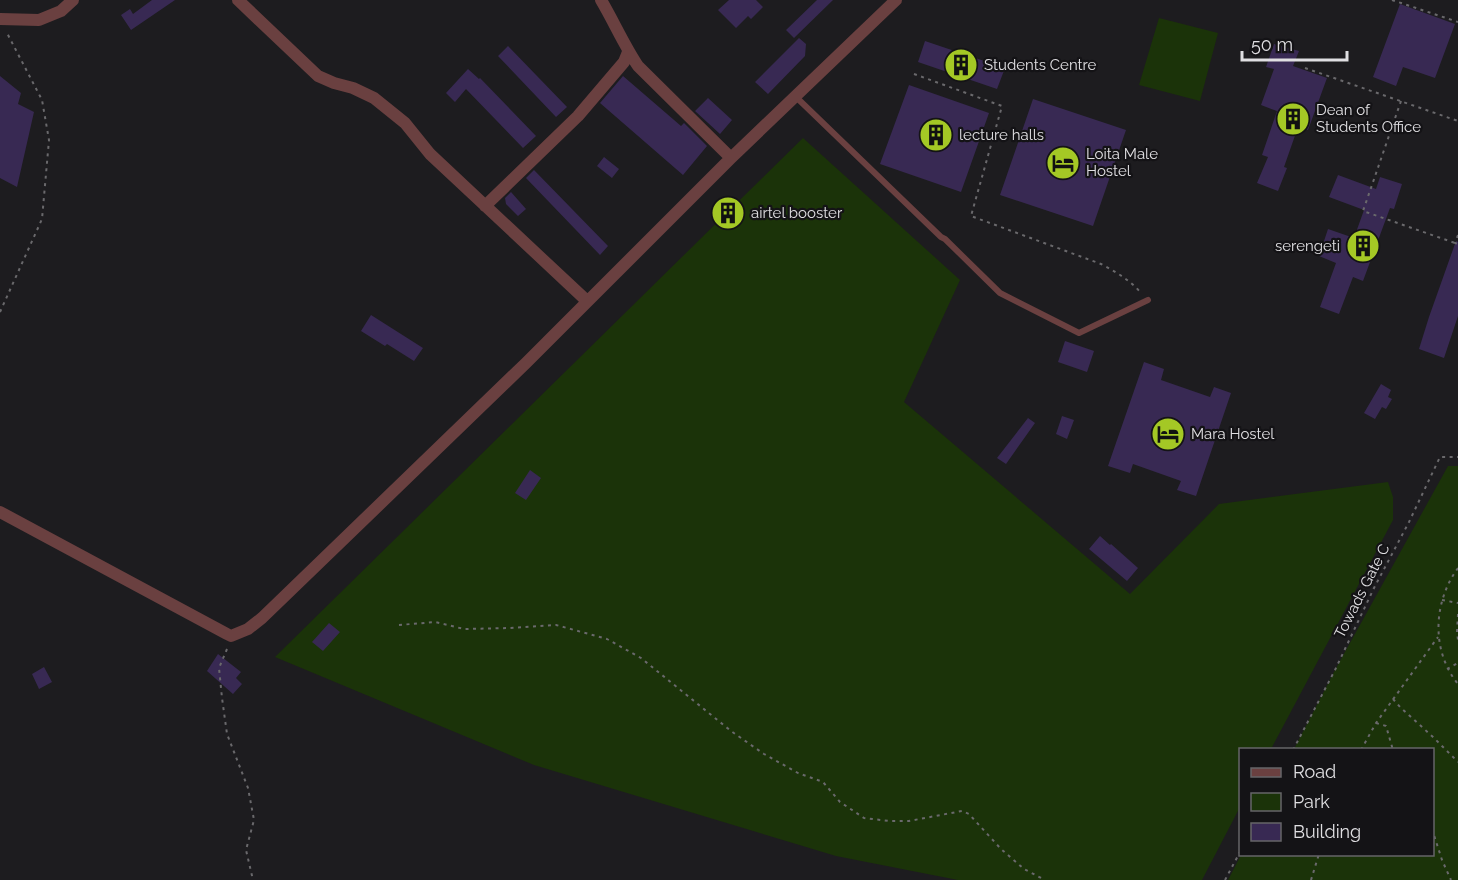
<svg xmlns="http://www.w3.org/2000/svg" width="1458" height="880" viewBox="0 0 1458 880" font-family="Raleway,sans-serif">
<rect width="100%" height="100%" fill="#1d1c1f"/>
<!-- green -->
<path fill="#1b3309" d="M 1159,18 L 1218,33 L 1200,101 L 1139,85 Z
M 803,138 L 960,280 L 904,402 L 1130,594 L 1219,504 L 1388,482 L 1393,497 L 1393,520 L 1271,749 L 1240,750 L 1240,807 L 1202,880 L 958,880 L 836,856 L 534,765 L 275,657 Z
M 1448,466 L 1458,466 L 1458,880 L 1228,880 L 1241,855 L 1432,854 L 1432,750 L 1294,749 L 1335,670 Z"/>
<!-- building -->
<path fill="#382953" d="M 152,0 L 175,0 L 131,30 L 121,15 L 130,9 L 133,14 Z
M 729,0 L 756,0 L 763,7 L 751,19 L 748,16 L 736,28 L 718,10 Z
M 817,0 L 833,0 L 794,38 L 786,30 Z
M 1400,4 L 1455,24 L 1435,78 L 1403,67 L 1396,86 L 1373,77 Z
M 799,38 L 806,44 L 805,56 L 768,94 L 755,82 Z
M 925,41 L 1005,68 L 997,89 L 918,62 Z
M 1274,44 L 1299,51 L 1293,66 L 1327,78 L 1308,130 L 1298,127 L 1284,167 L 1287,168 L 1278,191 L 1257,183 L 1268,157 L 1262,155 L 1277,111 L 1261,105 L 1274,69 L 1266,67 Z
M 508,46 L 567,107 L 556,117 L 498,56 Z
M 468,69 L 479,79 L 480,78 L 536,136 L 523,148 L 466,89 L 455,102 L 446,93 Z
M 0,76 L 21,93 L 18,104 L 34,112 L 17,187 L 0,178 Z
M 623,76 L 681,126 L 684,123 L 707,146 L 683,175 L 600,103 Z
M 909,85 L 989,113 L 961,192 L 880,164 Z
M 708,98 L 732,120 L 720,134 L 695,111 Z
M 1033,99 L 1126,130 L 1093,226 L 1000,195 Z
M 604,157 L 619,169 L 612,178 L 597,166 Z
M 534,170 L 608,246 L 600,255 L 526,178 Z
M 1338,175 L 1376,189 L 1380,177 L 1402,184 L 1394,209 L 1390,208 L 1363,281 L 1353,277 L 1339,314 L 1320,307 L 1336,263 L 1319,256 L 1328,229 L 1354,238 L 1364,210 L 1329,197 Z
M 511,192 L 526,209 L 518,216 L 506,204 L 505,198 Z
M 728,202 L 739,213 L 727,225 L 717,214 Z
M 1456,241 L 1458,242 L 1458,316 L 1444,358 L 1419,349 L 1429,317 Z
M 371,315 L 423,348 L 414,361 L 387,344 L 385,346 L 361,331 Z
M 1065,341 L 1094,351 L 1087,372 L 1058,362 Z
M 1144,362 L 1164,369 L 1161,380 L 1210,397 L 1214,387 L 1231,393 L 1196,496 L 1177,490 L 1181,481 L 1133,464 L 1130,473 L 1108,466 Z
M 1381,384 L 1391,390 L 1388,397 L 1392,399 L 1386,409 L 1382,407 L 1375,419 L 1364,413 Z
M 1062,416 L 1074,420 L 1067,439 L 1056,434 Z
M 1028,418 L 1035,423 L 1006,464 L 997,458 Z
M 530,470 L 541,478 L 526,500 L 515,493 Z
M 1100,536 L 1110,545 L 1111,544 L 1138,568 L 1127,581 L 1089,549 Z
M 329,623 L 340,632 L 323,651 L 312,642 Z
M 218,654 L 241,672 L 236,678 L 242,684 L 233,694 L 207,671 Z
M 44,667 L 52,682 L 39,689 L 32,674 Z"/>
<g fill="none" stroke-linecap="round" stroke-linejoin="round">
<!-- path -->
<path stroke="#6a696c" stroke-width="2" stroke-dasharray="3 4.5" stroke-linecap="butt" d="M 1392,0 L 1458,22
M 1305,68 L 1458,121
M 914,74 L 1002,106 L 971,216 L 1101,264 C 1116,272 1130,280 1141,293
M 1401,101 L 1363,211 L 1455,243
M 1458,235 L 1455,243 L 1458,244
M 0,312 L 42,219 L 49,140 L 42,100 L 7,33
M 1458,568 C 1433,602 1431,651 1458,684
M 1442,600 L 1458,603
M 1458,614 L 1457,632 L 1458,640
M 399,625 L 435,622 L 464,629 L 509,628 L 556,625 L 607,639 L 641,658 L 731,731 L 764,754 L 798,773 L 823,782 L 840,802 L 864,818 L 889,821 L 909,821 L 962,811 L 969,814 L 1001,849 L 1024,869 L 1045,880
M 227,649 L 219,668 L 222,698 L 227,734 L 248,788 L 254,820 L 246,850 L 253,880
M 1447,669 L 1458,663
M 1393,699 L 1400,707 L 1433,737 L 1458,762
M 1376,723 L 1386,726 L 1393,750
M 1293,750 L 1335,670 L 1374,588 L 1409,522 L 1440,457 L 1458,457
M 1361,750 L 1376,723 L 1438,637
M 1432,829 L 1442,860 L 1451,880
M 1225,880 L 1240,852
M 1311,880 L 1319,854"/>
<!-- service -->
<path stroke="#6a4040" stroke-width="6" d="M 796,97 L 941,237 L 945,239 L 1000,293 L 1079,333 L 1148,300"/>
<!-- minor -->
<path stroke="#6a4040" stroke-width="12" d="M 238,0 L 318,76 L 334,83 L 353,88 L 374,98 L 405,123 L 430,154 L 587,301
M 601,0 C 614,22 624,45 638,66 L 731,158
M 0,19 L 39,20 L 61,11 L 73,0
M 485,206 L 578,116 L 624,62 L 628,52
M 0,512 L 227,634 L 231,636 L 248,629 L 262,618 L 526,363 L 731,158 L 896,0"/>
</g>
<!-- icons -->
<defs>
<g id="building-disc" transform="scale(1.725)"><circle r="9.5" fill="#a4c825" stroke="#141316"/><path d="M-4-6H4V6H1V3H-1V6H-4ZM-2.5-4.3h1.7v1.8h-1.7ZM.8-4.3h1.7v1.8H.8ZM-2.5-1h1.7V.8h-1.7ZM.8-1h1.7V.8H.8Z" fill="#111"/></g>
<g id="hotel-disc" transform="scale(1.725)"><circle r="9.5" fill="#a4c825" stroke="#141316"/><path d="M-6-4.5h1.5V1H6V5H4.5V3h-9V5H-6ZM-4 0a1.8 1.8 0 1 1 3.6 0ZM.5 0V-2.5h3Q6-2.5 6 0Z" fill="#111"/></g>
</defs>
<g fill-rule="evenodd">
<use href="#building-disc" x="961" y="65"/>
<use href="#building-disc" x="1293" y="119"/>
<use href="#building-disc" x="936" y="135"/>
<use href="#hotel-disc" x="1063" y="163"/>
<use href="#building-disc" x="728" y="213"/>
<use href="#building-disc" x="1363" y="246"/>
<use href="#hotel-disc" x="1168" y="434"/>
</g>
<g text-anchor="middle" stroke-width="4.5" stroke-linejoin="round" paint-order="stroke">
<!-- poi labels -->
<g font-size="15" fill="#e0dfe2" stroke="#141316" text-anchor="start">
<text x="984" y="70">Students Centre</text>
<text x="1316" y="115">Dean of<tspan x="1316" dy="17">Students Office</tspan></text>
<text x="959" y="140">lecture halls</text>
<text x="1086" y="159">Loita Male<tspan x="1086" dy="17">Hostel</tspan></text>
<text x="751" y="218">airtel booster</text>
<text x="1340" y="251" text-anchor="end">serengeti</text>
<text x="1191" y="439">Mara Hostel</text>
</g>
<!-- street labels -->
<g font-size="15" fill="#e0dfe2" stroke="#141316">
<text transform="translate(1362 591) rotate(-63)" y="5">Towads Gate C</text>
</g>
</g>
<!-- legend -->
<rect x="1239" y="748" width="195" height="108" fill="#141316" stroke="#666568" stroke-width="1.5"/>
<rect x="1251" y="768" width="30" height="9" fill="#6a4040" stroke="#666568" stroke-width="1.5"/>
<text x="1293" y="778" font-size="18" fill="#e0dfe2">Road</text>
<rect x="1251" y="793" width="30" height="18" fill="#1b3309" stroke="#666568" stroke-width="1.5"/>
<text x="1293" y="808" font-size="18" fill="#e0dfe2">Park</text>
<rect x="1251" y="823" width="30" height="18" fill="#382953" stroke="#666568" stroke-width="1.5"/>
<text x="1293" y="838" font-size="18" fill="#e0dfe2">Building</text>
<!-- scale -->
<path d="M1242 51v9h105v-9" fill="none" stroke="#e0dfe2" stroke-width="3"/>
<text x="1251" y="51" font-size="18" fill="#e0dfe2" stroke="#141316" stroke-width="4.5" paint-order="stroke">50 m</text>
</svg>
